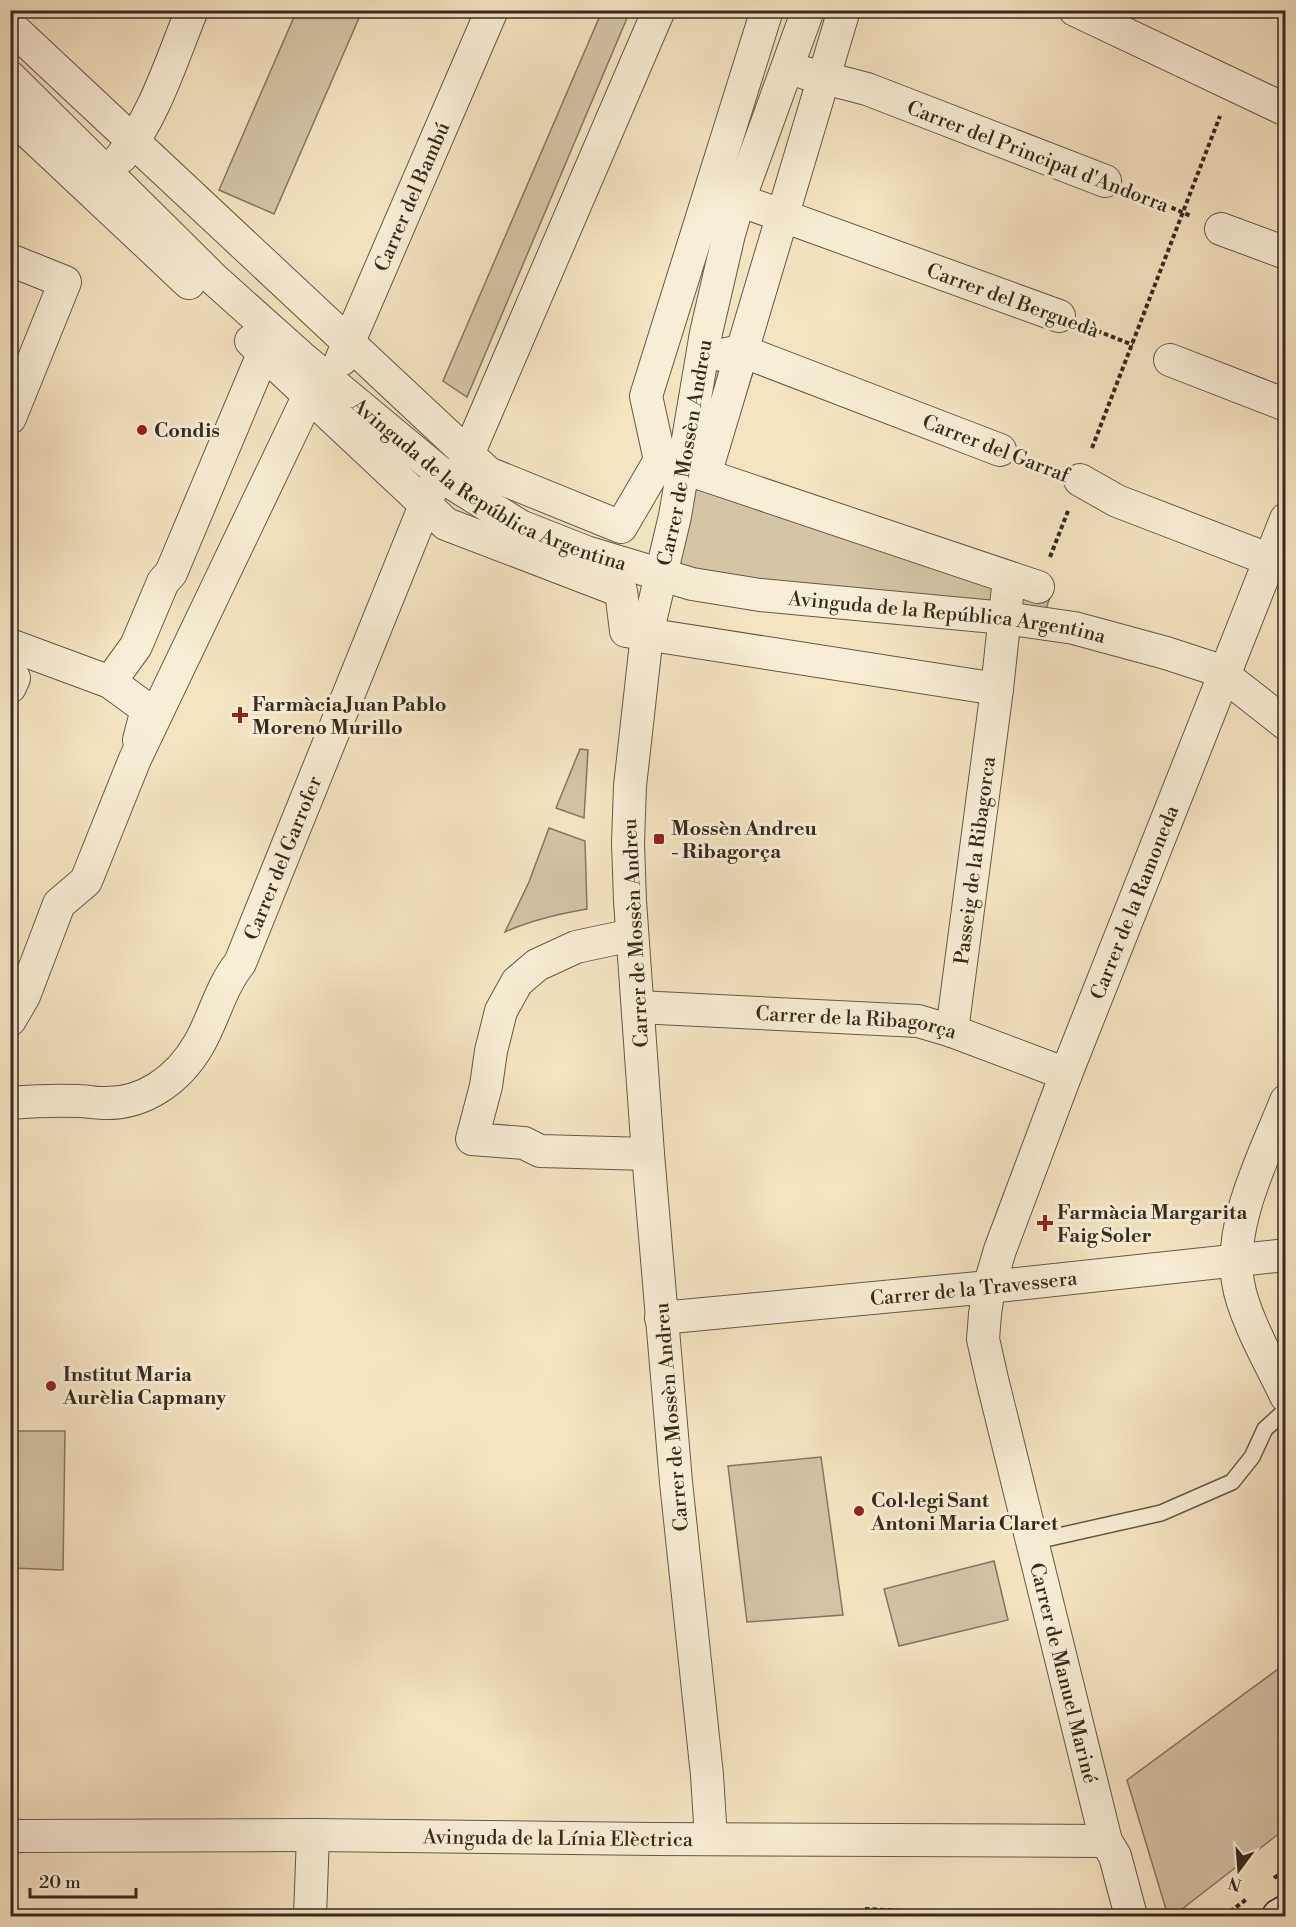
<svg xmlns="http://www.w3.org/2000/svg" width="1296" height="1927" viewBox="0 0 1296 1927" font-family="'Libre Bodoni',serif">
<rect width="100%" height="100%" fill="#f4e5c1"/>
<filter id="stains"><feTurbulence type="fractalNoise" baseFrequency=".00333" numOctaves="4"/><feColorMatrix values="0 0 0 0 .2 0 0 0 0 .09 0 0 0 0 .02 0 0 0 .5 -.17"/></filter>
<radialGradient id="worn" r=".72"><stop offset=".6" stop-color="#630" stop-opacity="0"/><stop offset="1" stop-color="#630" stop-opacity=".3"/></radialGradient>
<!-- green -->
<path fill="#d3c5a5" stroke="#847862" stroke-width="1.5" d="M 297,10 L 362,11 L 274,214 L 219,190 Z
M 602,11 L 630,11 L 467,397 L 443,381 Z
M 756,363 L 722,466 L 1053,588 L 1044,615 L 672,568 L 707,365 Z
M 580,749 L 588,750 L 584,818 L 556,808 Z
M 549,828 L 585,841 L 587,909 C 558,914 531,920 505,932 L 529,882 Z
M 11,1431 L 65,1431 L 63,1570 L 11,1568 Z
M 821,1457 L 843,1615 L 747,1622 L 728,1466 Z
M 994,1561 L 1008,1620 L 899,1646 L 884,1589 Z
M 1285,1664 L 1285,1829 L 1173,1916 L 1168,1916 L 1127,1780 Z"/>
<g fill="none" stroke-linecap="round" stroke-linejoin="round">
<!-- lane casing -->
<g stroke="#645a48" stroke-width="18">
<path id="lane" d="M 1032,1542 L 1161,1513 L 1232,1482 L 1252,1457 L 1265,1429 L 1286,1410"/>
</g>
<!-- street casing -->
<g stroke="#645a48" stroke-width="34">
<g id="street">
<path d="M 1075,10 L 1286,110"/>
<path d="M 10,26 L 488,473 L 621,527 L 660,460 L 1038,587"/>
<path d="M 805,73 L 867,89 L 1105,181"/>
<path id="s1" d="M 10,77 L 215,280 L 301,357 L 455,485 L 520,526 L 586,552 L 692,584 L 760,595 L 1005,618 L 1074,628 L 1166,653 L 1212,668 L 1225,676 L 1286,724"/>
<path d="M 10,115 L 189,283"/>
<path d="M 121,157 C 153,121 173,56 192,10"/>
<path d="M 739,200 L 1059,316"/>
<path d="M 1221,229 L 1286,253"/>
<path d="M 10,260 L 65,282 L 10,418"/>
<path d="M 251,341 L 446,524 L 621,591 L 626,631 L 997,689 L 1009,578"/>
<path d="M 721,355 L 742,351 L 1000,450"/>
<path id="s2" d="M 341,360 L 492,10"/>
<path d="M 1170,360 L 1286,405"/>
<path d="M 660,460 L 646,396 L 767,10"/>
<path d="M 460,473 L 659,10"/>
<path d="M 705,475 L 844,10"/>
<path d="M 1080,480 L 1117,501 L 1286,566"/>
<path d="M 10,645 L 110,682 L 147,709 L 139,740"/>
<path d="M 110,682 L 136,646 L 163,582 L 171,573 L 271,335"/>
<path d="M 10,687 L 14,678"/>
<path d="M 632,935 L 576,947 L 537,965 L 517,982 L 501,1011 L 491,1051 L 486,1086 L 472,1139 L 524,1143 L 540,1151 L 648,1154"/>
<path id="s3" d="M 638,1007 L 918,1021 L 952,1031 L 1066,1074"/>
<path d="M 10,1020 L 24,996 L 59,904 L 86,881 L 135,759 L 309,395"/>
<path id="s4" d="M 952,1031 L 997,689"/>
<path d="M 1286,1101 C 1265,1154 1228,1224 1238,1282 C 1243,1316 1271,1364 1286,1396"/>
<path id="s5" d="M 10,1103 C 34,1101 56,1100 79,1101 C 87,1101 94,1103 102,1103 C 144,1105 179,1079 199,1044 C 214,1018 221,986 240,963 L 432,488"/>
<path id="s6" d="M 661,1318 L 989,1287 L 1286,1255"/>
<path id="s7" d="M 10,1836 L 313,1835 L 654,1839 L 1106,1841"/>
<path id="s8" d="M 711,1839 L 707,1775 L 676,1482 L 648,1154 L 630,901 L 628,843 L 630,786 L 647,634 L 675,516 L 706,333 L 729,234 L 739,200 L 808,10"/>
<path d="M 310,1916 L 313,1835"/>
<path id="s9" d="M 1131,1916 L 1115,1856 L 1106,1841 L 992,1379 L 983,1339 L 985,1314 L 989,1287 L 1000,1250 L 1066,1074 L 1286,519"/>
</g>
</g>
<!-- secondary casing -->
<g stroke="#342b1f" stroke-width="36">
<path id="secondary" d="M 1279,1916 L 1286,1912"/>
</g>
<!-- path -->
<path stroke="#342b1f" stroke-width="4" stroke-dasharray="4.5 3" stroke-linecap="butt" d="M 1137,193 L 1191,216
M 1090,328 L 1133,345
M 1092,448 L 1220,116
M 1029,461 L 1050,469
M 1050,557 L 1068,511
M 1274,1878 L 1286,1869
M 865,1909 L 949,1913 L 1095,1912
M 866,1910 L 871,1916
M 1224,1916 L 1247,1899"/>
<!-- lane -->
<use href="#lane" stroke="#f8eed7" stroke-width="15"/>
<!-- street -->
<use href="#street" stroke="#f8eed7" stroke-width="32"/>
<!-- secondary -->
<use href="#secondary" stroke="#f8eed7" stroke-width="33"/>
</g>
<!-- markers -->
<g fill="#8f2418" stroke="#f8eed7" stroke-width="2">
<circle cx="142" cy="430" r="6"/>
<path d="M237 706h6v6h6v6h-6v6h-6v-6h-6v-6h6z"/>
<rect x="653" y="833" width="12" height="12" rx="3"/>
<path d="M1042 1214h6v6h6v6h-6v6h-6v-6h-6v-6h6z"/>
<circle cx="51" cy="1386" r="6"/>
<circle cx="859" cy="1511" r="6"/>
</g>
<g text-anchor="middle" stroke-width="6" stroke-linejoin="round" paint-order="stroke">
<!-- street labels -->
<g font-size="20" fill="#342b1f" stroke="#f8eed7">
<text transform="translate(1038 156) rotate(21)" y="7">Carrer del Principat d'Andorra</text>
<text dy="7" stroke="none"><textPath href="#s2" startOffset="178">Carrer del Bambú</textPath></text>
<text transform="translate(1013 300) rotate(20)" y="7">Carrer del Berguedà</text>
<text transform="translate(996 448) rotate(21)" y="7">Carrer del Garraf</text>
<text dy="7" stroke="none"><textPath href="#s8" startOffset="1395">Carrer de Mossèn Andreu</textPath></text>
<text dy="7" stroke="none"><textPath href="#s1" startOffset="634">Avinguda de la República Argentina</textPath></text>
<text dy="7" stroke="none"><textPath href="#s1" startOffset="1120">Avinguda de la República Argentina</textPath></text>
<text dy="7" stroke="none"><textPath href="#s5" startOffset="416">Carrer del Garrofer</textPath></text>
<text dy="7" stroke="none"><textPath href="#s4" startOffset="172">Passeig de la Ribagorca</textPath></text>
<text dy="7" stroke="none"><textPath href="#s9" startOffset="1060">Carrer de la Ramoneda</textPath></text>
<text transform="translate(635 933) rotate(-93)" y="7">Carrer de Mossèn Andreu</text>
<text dy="7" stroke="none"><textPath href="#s3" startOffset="219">Carrer de la Ribagorça</textPath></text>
<text dy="7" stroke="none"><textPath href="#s6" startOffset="314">Carrer de la Travessera</textPath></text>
<text transform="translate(671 1417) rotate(-95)" y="7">Carrer de Mossèn Andreu</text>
<text transform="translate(1064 1673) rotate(76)" y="7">Carrer de Manuel Mariné</text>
<text dy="7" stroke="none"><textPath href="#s7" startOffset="548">Avinguda de la Línia Elèctrica</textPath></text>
</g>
<!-- poi labels -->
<g font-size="20" font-weight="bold" fill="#342b1f" stroke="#f8eed7" text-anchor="start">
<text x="154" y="437">Condis</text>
<text x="252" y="711">Farmàcia Juan Pablo<tspan x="252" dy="23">Moreno Murillo</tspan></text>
<text x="671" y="835">Mossèn Andreu<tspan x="671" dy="23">- Ribagorça</tspan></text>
<text x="1057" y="1219">Farmàcia Margarita<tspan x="1057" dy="23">Faig Soler</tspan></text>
<text x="63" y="1381">Institut Maria<tspan x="63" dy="23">Aurèlia Capmany</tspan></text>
<text x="871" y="1507">Col·legi Sant<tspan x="871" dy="23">Antoni Maria Claret</tspan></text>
</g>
</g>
<!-- margin -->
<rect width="1296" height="1927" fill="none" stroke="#f4e5c1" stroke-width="36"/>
<rect x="12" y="12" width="1272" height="1903" fill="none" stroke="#342b1f" stroke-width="3"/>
<rect x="18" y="18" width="1260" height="1891" fill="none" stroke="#342b1f" stroke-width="1.5"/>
<!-- north arrow -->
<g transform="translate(1239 1870) rotate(196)" stroke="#f8eed7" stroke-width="4.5" paint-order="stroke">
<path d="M0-4.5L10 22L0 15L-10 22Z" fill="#342b1f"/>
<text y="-9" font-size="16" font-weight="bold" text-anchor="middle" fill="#342b1f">N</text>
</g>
<!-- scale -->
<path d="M30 1888v9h106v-9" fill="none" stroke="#342b1f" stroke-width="3"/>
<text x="39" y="1888" font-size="18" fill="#342b1f" stroke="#f8eed7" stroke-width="4.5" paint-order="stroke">20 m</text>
<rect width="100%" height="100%" filter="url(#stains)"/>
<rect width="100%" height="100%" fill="url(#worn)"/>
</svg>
